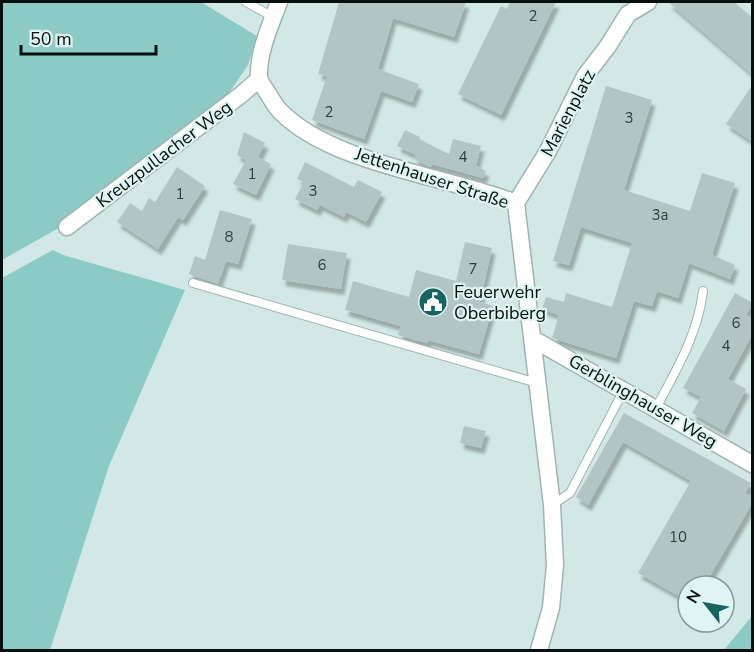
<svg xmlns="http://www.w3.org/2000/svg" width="754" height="652" viewBox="0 0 754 652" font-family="'Nunito Sans',sans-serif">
<defs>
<filter id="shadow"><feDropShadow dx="3.5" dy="6" stdDeviation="1.5" flood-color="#0004"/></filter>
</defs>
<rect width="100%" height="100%" fill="#d2e8e6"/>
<!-- green -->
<path fill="#8ccac6" d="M 2,2 L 201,2 L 257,36 L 248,65 L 224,100 L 64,225 L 2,260 Z
M 53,250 L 63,255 L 185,290 L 109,466 L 50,650 L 2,650 L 2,278 Z
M 752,616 L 752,650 L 724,650 Z"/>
<!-- building -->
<path fill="#b1c6c4" filter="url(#shadow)" d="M 339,2 L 466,2 L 454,37 L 393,18 L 378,69 L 419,84 L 412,102 L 381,91 L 364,139 L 312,120 L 327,76 L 318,74 Z
M 510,2 L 556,2 L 501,115 L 458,94 L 501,6 L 507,9 Z
M 668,2 L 734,2 L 753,18 L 753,75 Z
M 753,84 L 753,142 L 726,124 Z
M 606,86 L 652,100 L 624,190 L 690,211 L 702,173 L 735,183 L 712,255 L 735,265 L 730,279 L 689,263 L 678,298 L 657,291 L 652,306 L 634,301 L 616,358 L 552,338 L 559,315 L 542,309 L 546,297 L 564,302 L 566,293 L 612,307 L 632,243 L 581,227 L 569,265 L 553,261 Z
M 405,130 L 420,137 L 419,139 L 449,154 L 453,139 L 481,146 L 476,166 L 486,171 L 483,178 L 432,164 L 431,167 L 428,166 L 414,159 L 416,155 L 397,146 Z
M 244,132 L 265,143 L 258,157 L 271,164 L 256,195 L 233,184 L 246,160 L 237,155 Z
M 305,162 L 354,187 L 358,180 L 382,192 L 366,222 L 346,212 L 344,217 L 320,205 L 317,210 L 295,199 L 304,182 L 297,179 Z
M 177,167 L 205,186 L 183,220 L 178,217 L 158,249 L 117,222 L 130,203 L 142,211 L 149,198 L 155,202 Z
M 220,210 L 252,219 L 238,264 L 226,261 L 218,284 L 189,274 L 195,256 L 205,260 Z
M 465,242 L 492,248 L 480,302 L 493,306 L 479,354 L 428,340 L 427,343 L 398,335 L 401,326 L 345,310 L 353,281 L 409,297 L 416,270 L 456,281 Z
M 288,244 L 347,253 L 341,289 L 282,280 Z
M 735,293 L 753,303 L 746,315 L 753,319 L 753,333 L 728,379 L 746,389 L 724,431 L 692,413 L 701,397 L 683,388 Z
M 624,413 L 751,483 L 745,493 L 753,497 L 753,502 L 704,586 L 688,586 L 688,601 L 638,573 L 691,481 L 623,442 L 588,505 L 576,497 Z
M 464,426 L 486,431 L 481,448 L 460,443 Z"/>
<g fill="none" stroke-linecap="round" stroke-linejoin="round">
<!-- service casing -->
<g stroke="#a0b4b3" stroke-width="10">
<path id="service" d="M 246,2 L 273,17
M 193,283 L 537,383
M 656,408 C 676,371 698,334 703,291
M 552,505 L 570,493 L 624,390"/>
</g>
<!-- minor casing -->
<g stroke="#a0b4b3" stroke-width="19">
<path id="minor" d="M 279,2 C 271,24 258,52 259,76 C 259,82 264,87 267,92 C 271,98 275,106 280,111 C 331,164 448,176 516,203
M 516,203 L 552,505 L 555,565 L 551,608 L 539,650
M 516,203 L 548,151 L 585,76 L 608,46 L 628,14 L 648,2
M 67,227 L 242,94 L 259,79
M 533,339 L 752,464"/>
</g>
<!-- service -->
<use href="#service" stroke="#fff" stroke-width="8"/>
<!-- minor -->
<use href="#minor" stroke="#fff" stroke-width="16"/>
</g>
<!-- icons -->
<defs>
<g id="civic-disc" transform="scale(1.5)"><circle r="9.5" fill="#156460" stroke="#dff5f3"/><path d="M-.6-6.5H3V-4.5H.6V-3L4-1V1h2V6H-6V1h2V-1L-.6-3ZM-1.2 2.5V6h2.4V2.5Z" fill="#fff"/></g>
</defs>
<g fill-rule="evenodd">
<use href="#civic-disc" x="433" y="302"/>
</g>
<g text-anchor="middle" stroke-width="4.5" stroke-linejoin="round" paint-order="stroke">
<!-- number labels -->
<g font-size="15" fill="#323d3c">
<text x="533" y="21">2</text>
<text x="329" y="117">2</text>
<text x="629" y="123">3</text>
<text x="463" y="162">4</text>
<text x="252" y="179">1</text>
<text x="313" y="196">3</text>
<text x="180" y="199">1</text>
<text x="660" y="220">3a</text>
<text x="229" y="242">8</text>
<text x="322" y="270">6</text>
<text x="473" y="274">7</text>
<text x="736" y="328">6</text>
<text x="726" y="351">4</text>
<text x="678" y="542">10</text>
</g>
<!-- street labels -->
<g font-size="18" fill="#080f0f" stroke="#dff5f3">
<text transform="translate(568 113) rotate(-62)" y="6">Marienplatz</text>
<text transform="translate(164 154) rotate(-37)" y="6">Kreuzpullacher Weg</text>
<text transform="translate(432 178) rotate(18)" y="6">Jettenhauser Straße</text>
<text transform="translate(643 401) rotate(30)" y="6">Gerblinghauser Weg</text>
</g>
<!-- poi labels -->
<g font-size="18" fill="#080f0f" stroke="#dff5f3" text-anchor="start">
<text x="454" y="298">Feuerwehr<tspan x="454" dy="21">Oberbiberg</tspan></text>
</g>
</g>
<!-- border -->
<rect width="754" height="652" fill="none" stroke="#080f0f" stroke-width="6"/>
<!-- north arrow -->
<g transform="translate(706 604) rotate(301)"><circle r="28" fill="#dff5f3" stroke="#899998" stroke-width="1.5"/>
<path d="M0-4.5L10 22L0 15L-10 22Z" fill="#156460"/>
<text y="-9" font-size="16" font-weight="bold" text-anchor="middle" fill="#080f0f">N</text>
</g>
<!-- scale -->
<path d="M21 45v9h135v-9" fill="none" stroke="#080f0f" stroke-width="3"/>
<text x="30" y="45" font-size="18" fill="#080f0f" stroke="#dff5f3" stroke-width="4.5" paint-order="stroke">50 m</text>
</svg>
